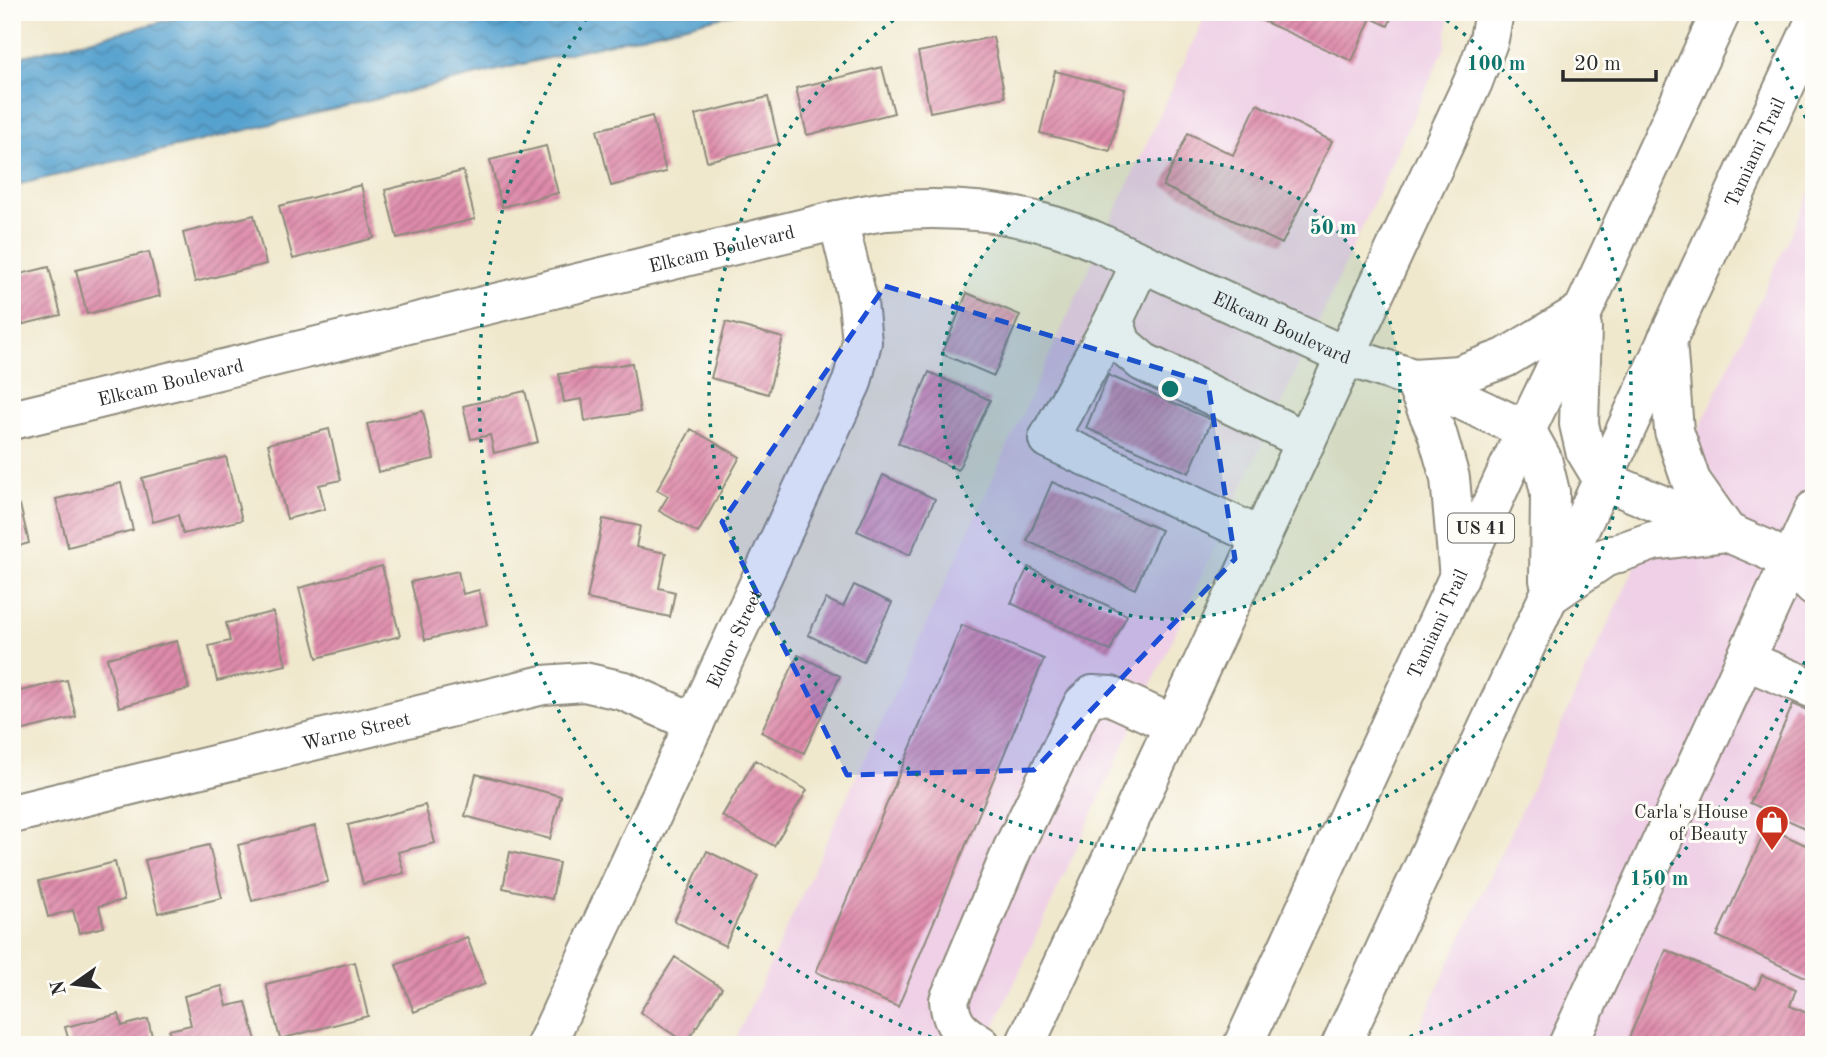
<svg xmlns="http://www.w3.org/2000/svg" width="1826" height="1057" viewBox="0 0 1826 1057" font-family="'Old Standard TT',serif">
<defs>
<pattern id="water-waves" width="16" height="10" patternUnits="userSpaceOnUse" patternTransform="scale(1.75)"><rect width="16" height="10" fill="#57a2cf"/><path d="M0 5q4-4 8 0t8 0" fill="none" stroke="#4884a8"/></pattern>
<pattern id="building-hatch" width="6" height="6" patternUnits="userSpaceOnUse" patternTransform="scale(1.75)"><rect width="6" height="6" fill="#de8baa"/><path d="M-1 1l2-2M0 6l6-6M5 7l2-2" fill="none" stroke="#b4728b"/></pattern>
</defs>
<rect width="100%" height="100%" fill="#fdfcf7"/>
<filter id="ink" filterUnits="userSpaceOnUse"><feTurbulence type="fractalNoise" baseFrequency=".0143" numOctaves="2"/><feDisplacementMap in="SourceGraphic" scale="14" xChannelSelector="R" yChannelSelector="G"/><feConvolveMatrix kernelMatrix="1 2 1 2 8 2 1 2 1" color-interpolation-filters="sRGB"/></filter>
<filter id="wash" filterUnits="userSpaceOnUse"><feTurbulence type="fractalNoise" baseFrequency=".00686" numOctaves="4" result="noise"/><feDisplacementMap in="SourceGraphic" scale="28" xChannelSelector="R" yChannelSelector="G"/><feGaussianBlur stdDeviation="1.57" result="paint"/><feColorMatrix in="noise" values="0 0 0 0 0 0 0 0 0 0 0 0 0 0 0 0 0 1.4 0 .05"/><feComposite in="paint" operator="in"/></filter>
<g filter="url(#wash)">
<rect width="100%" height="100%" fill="#f0e8cd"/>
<!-- built -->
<path fill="#efd0e6" d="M 1207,12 L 1450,12 L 1445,47 L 986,1045 L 733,1045 Z
M 1814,184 L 1814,1045 L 1411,1045 Z"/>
<!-- water -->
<path fill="url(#water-waves)" stroke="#41667d" stroke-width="2" d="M 201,12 L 741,12 L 12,186 L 12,59 Z"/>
<g id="blocks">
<!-- building -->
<path fill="url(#building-hatch)" d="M 1243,12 L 1394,12 L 1388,26 L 1371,18 L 1352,61 Z
M 993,37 L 1005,97 L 930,112 L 918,52 Z
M 882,67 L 894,113 L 807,135 L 796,88 Z
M 1055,71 L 1125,89 L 1110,151 L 1040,133 Z
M 768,97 L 779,144 L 707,161 L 695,115 Z
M 1257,104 L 1332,141 L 1282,244 L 1163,186 L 1188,133 L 1233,155 Z
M 652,116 L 666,172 L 611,186 L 597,130 Z
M 546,146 L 558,193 L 502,207 L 490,160 Z
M 463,171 L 475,219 L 397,238 L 385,190 Z
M 361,185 L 374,238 L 293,259 L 279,206 Z
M 254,215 L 266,264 L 195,282 L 183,233 Z
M 149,252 L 160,296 L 87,314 L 76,270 Z
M 49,267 L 61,315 L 12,327 L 12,276 Z
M 967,293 L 1020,315 L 994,376 L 942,354 Z
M 726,322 L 783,338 L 768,394 L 711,378 Z
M 632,363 L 640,412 L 585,421 L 582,399 L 564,402 L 559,374 Z
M 929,372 L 990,400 L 958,470 L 898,443 Z
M 1108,375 L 1212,420 L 1189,473 L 1086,428 Z
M 525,391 L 538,442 L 494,453 L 490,435 L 471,439 L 463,406 Z
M 423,411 L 434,459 L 378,472 L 367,424 Z
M 329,429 L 341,480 L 319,485 L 325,509 L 287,519 L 268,444 Z
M 691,429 L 740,457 L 698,533 L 659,511 L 668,496 L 657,490 Z
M 226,457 L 242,520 L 183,534 L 178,515 L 153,522 L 142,478 Z
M 883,475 L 935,499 L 910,555 L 857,531 Z
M 1052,482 L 1161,530 L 1135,589 L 1027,541 Z
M 121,483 L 133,530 L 68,547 L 56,499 Z
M 20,505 L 29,543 L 12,548 L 12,507 Z
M 603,519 L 640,526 L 636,547 L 666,553 L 659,588 L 675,592 L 670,617 L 587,599 Z
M 382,566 L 400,636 L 317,658 L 299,588 Z
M 1028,567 L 1127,615 L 1110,651 L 1011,603 Z
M 458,571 L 463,594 L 479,590 L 487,625 L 425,640 L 411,582 Z
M 854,585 L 892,603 L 863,662 L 808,635 L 826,599 L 843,607 Z
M 273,612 L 286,665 L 217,681 L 209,646 L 230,641 L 226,623 Z
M 962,625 L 1044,659 L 898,1007 L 816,972 Z
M 177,641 L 189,689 L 119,707 L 107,658 Z
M 798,655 L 840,676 L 804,753 L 761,732 Z
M 67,680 L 76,717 L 12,733 L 12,693 Z
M 1793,704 L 1814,713 L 1814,832 L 1750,803 Z
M 755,760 L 807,790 L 774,846 L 722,816 Z
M 476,774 L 561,796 L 550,839 L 465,816 Z
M 425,805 L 435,843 L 398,852 L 404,873 L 363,884 L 348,825 Z
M 315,826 L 328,882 L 252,901 L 238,845 Z
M 1767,827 L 1814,849 L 1814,981 L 1717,936 Z
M 209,845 L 222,898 L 158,913 L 145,860 Z
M 707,851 L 758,876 L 725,946 L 674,921 Z
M 510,852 L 559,863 L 552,899 L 503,888 Z
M 115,862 L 124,900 L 99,906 L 104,927 L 79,933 L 73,910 L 48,917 L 39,881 Z
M 13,901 L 18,923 L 12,925 L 12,902 Z
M 467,937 L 485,984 L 414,1012 L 396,965 Z
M 1666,950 L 1756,989 L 1762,975 L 1796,989 L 1790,1006 L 1814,1016 L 1814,1045 L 1626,1045 Z
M 675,957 L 722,988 L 686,1043 L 640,1012 Z
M 355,962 L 368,1016 L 280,1039 L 266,984 Z
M 222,986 L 227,1006 L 246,1002 L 256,1041 L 240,1045 L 172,1045 L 169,1030 L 191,1025 L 184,996 Z
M 119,1014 L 122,1026 L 148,1019 L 154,1045 L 70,1045 L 65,1027 Z"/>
</g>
</g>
<g filter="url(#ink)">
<use href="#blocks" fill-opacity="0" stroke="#8e8a7c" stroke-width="2"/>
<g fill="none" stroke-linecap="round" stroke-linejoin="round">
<!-- minor casing -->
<g stroke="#8e8a7c" stroke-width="42">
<g id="minor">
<path d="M 1141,262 L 1114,320 L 1122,344 L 1143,362 L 1306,441"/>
<path d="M 1114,320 L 1048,439 L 1261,537"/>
<path d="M 1667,340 L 1674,431 L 1691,481 L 1727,532"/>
<path d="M 1413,378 L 1437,433 L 1450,478 L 1459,578"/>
<path id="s1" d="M 12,420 L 838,220 C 854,217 870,213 887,211 C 943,206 1000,210 1054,226 C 1068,230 1082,236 1095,241 L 1345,356 L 1413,378 L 1526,430"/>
<path d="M 1603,480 L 1764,548 L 1789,562 L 1814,587"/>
<path d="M 1745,660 L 1814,689"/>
<path id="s2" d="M 12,814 L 543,685 L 584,682 L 624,691 L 695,723"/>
<path id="s3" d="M 546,1045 L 852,382 L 862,342 L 858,302 L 838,220"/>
<path d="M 981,1045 C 960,1032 951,1025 949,1000 L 1013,848 L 1083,704 L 1093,695 L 1111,696 L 1174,725"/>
<path d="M 1025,1045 L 1473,82 L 1489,39 L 1494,12"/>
<path d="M 1568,1045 L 1814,510"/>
</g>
</g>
<!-- major casing -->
<g stroke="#8e8a7c" stroke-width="42">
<g id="major">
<path d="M 1582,327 L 1579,424 L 1585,450 L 1603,480"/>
<path d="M 1413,378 L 1459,375 L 1505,358 L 1583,311"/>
<path d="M 1526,430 L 1542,459 L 1550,492 L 1549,580"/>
<path d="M 1549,596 L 1604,558 L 1653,541 L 1727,532"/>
<path id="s4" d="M 1243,1045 L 1526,430 L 1583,311 L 1721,12"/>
<path id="s5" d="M 1341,1045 L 1814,23"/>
</g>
</g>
<!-- minor -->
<use href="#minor" stroke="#fff" stroke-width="38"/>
<!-- major -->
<use href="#major" stroke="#fff" stroke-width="38"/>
</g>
</g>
<!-- marked area -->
<path fill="#1d4ed8" fill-opacity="0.2" stroke="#1d4ed8" stroke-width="5" stroke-dasharray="14 9" stroke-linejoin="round" d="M 885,286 L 1208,383 L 1235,559 L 1034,770 L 847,775 L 722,522 Z"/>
<!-- distance rings -->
<circle cx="1170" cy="389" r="230" fill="#0f766e" fill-opacity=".12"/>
<g fill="none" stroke="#0f766e" stroke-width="3.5" stroke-dasharray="3.5 7">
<circle cx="1170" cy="389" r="230"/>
<path d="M1438 14A461 461 0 1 1 902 14"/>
<path d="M1813 642A691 691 0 0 1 1389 1044M951 1044A691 691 0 0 1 590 13M1750 13A691 691 0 0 1 1813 136"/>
</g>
<!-- icons -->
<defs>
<g id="shop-pin" transform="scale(1.75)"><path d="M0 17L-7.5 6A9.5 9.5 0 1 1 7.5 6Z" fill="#c8321e" stroke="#fdfcf7"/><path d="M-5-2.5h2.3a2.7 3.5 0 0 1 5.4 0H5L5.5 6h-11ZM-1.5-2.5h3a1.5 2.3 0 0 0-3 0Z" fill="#fff"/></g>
</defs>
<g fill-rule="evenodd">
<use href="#shop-pin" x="1772" y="822"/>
</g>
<g text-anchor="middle" stroke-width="6" stroke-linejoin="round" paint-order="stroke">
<!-- shield labels -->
<rect fill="#fdfcf7" stroke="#6a6a68" stroke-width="2" x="1448" y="513.5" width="66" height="29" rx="5"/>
<g font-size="18" font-weight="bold" fill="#2b2b2b">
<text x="1481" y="534">US 41</text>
</g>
<!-- street labels -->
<g font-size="19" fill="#2b2b2b" stroke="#fdfcf7">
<text dy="7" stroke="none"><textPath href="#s5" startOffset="984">Tamiami Trail</textPath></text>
<text dy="7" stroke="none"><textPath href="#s1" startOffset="730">Elkcam Boulevard</textPath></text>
<text dy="7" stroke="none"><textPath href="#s1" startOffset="1318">Elkcam Boulevard</textPath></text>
<text dy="7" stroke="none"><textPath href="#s1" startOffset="163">Elkcam Boulevard</textPath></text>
<text dy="7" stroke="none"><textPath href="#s4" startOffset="464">Tamiami Trail</textPath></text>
<text dy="7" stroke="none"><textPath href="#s3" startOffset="448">Ednor Street</textPath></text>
<text dy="7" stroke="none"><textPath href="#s2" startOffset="354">Warne Street</textPath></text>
</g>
<!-- poi labels -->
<g font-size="19" fill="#2b2b2b" stroke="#fdfcf7" text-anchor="end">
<text x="1748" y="818">Carla's House<tspan x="1748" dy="22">of Beauty</tspan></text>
</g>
</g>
<circle cx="1170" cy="389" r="10" fill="#0f766e" stroke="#fdfcf7" stroke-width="3.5"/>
<g font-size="21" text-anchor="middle" font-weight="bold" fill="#0f766e" stroke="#fdfcf7" stroke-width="6" stroke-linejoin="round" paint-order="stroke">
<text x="1496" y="70">100 m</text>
<text x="1333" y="234">50 m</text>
<text x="1659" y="885">150 m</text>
</g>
<!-- margin -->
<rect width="1826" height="1057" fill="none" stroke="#fdfcf7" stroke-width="42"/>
<!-- north arrow -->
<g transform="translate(74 984) rotate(256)" stroke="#fdfcf7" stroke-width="5" paint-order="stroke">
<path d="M0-5L12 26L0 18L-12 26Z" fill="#2b2b2b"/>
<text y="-10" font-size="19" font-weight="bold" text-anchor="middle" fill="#2b2b2b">N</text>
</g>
<!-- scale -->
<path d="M1563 70v10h93v-10" fill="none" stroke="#2b2b2b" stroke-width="3.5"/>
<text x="1574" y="70" font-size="21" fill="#2b2b2b" stroke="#fdfcf7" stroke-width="5" paint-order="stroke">20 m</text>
</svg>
